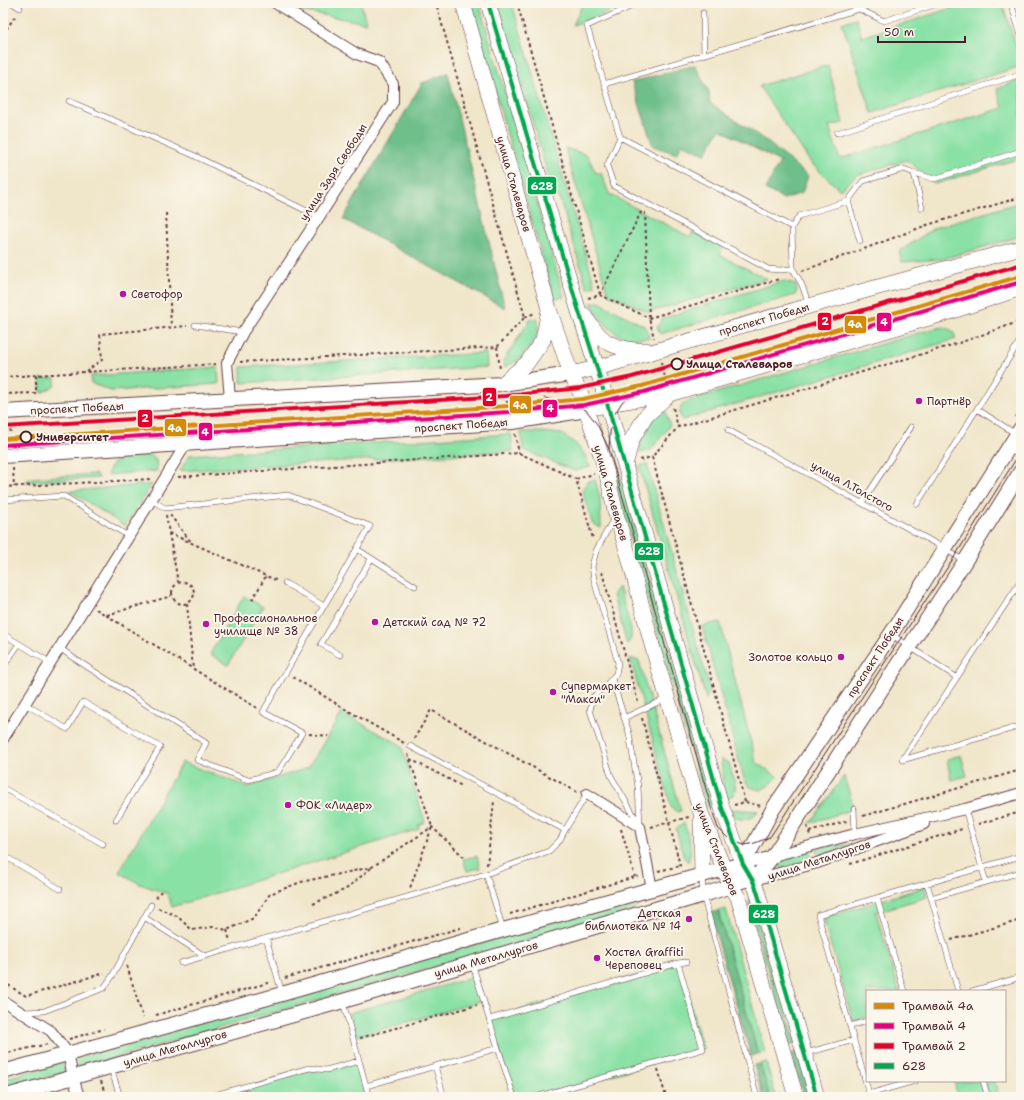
<svg xmlns="http://www.w3.org/2000/svg" width="1024" height="1100" viewBox="0 0 1024 1100" font-family="'Shantell Sans',sans-serif">
<rect width="100%" height="100%" fill="#fbf7ec"/>
<filter id="ink" filterUnits="userSpaceOnUse"><feTurbulence type="fractalNoise" baseFrequency=".025" numOctaves="2"/><feDisplacementMap in="SourceGraphic" scale="8" xChannelSelector="R" yChannelSelector="G"/><feConvolveMatrix kernelMatrix="1 2 1 2 8 2 1 2 1" color-interpolation-filters="sRGB"/></filter>
<filter id="wash" filterUnits="userSpaceOnUse"><feTurbulence type="fractalNoise" baseFrequency=".012" numOctaves="4" result="noise"/><feDisplacementMap in="SourceGraphic" scale="16" xChannelSelector="R" yChannelSelector="G"/><feGaussianBlur stdDeviation="0.9" result="paint"/><feColorMatrix in="noise" values="0 0 0 0 0 0 0 0 0 0 0 0 0 0 0 0 0 1.4 0 .05"/><feComposite in="paint" operator="in"/></filter>
<g filter="url(#wash)">
<rect width="100%" height="100%" fill="#f0e6ca"/>
<!-- green -->
<path fill="#89e1a5" stroke="#6a8068" d="M 257,3 L 361,3 L 366,23 Z
M 470,3 L 479,3 L 564,297 L 554,299 Z
M 498,3 L 512,3 L 595,286 L 587,288 L 561,203 L 549,179 Z
M 583,3 L 592,3 L 593,5 L 598,3 L 612,3 L 609,12 L 573,25 Z
M 967,3 L 1002,3 L 1021,61 L 1021,66 L 872,113 L 842,23 L 856,18 L 862,37 Z
M 828,65 L 843,123 L 829,126 L 840,159 L 1003,108 L 997,89 L 1021,79 L 1021,158 L 935,184 L 907,160 L 857,175 L 840,190 L 811,163 L 759,86 Z
M 565,148 L 587,155 L 596,173 L 601,173 L 609,194 L 690,237 L 693,232 L 723,247 L 720,255 L 767,279 L 649,312 L 608,294 Z
M 1021,202 L 1021,236 L 943,259 L 902,262 L 899,252 L 934,228 Z
M 784,281 L 795,284 L 797,290 L 795,295 L 660,334 L 657,327 L 663,318 Z
M 599,302 L 646,327 L 649,338 C 641,338 631,340 624,337 C 609,332 598,316 591,303 Z
M 538,318 L 538,333 L 533,343 L 524,354 L 515,362 L 505,367 L 503,361 L 530,320 Z
M 944,327 L 953,331 L 956,339 L 682,420 L 679,412 L 683,403 L 698,398 L 932,329 Z
M 486,353 L 487,367 L 241,383 L 241,367 Z
M 218,367 L 219,384 L 111,391 L 91,383 L 91,376 Z
M 55,378 L 55,386 L 41,393 L 40,379 Z
M 664,408 L 670,425 L 651,450 L 640,453 C 638,430 648,422 664,408 Z
M 521,432 L 542,432 L 562,434 L 576,444 L 584,454 L 590,467 L 575,471 L 523,450 Z
M 511,434 L 513,451 L 180,471 L 189,455 Z
M 150,455 L 156,460 L 157,471 L 107,475 L 112,464 L 124,457 Z
M 647,464 L 710,690 L 706,699 L 639,466 Z
M 619,471 L 714,805 L 707,807 L 612,473 Z
M 95,474 L 100,478 L 25,482 L 30,478 Z
M 595,479 L 600,498 L 601,528 L 592,523 L 582,490 L 587,482 Z
M 152,484 L 125,526 L 70,491 Z
M 619,587 L 631,629 L 631,639 L 627,644 L 613,595 Z
M 244,596 L 263,607 L 228,665 L 210,654 Z
M 720,622 L 756,762 L 778,777 L 771,784 L 761,790 L 750,787 L 744,779 L 702,626 Z
M 630,658 L 639,661 L 681,811 L 677,812 L 671,807 Z
M 342,713 L 401,745 L 425,822 L 418,825 L 419,829 L 172,907 L 168,894 L 140,884 L 119,872 L 182,762 L 248,787 L 308,768 Z
M 961,755 L 967,776 L 951,780 L 947,759 Z
M 721,759 L 729,763 L 736,788 L 733,795 L 726,799 L 723,789 Z
M 844,776 L 854,809 L 810,823 Z
M 730,809 L 758,811 C 753,820 744,820 735,818 Z
M 684,823 C 688,836 694,849 688,862 L 684,858 L 676,829 Z
M 833,845 L 848,845 L 836,851 L 819,857 L 816,849 Z
M 809,850 L 813,860 L 781,868 L 778,864 L 781,859 Z
M 477,856 L 480,868 L 467,871 L 463,859 Z
M 925,887 L 927,897 L 876,912 L 899,991 L 867,991 L 867,1017 L 853,1021 L 823,918 Z
M 632,900 L 638,902 L 639,906 L 634,910 L 79,1068 L 75,1058 Z
M 726,909 L 765,1052 L 758,1054 L 718,911 Z
M 678,963 L 703,1049 L 536,1097 L 514,1097 L 490,1019 Z
M 474,977 L 481,1001 L 355,1037 L 349,1013 Z
M 63,1062 L 65,1072 L 3,1090 L 3,1079 Z
M 766,1062 L 776,1097 L 770,1097 L 760,1064 Z
M 358,1063 L 367,1097 L 215,1097 L 309,1070 Z
M 954,1081 L 995,1081 L 999,1097 L 958,1097 Z"/>
<!-- forest -->
<path fill="#6ebf8a" stroke="#5c6f5a" d="M 695,65 L 709,92 L 710,103 L 765,140 L 808,176 L 802,193 L 784,199 L 765,189 L 780,162 L 720,129 L 705,154 L 682,144 L 677,154 L 653,146 L 632,82 Z
M 448,73 L 505,308 L 343,219 L 422,83 Z
M 756,900 L 796,1043 L 789,1045 L 748,902 Z
M 718,911 L 758,1054 L 751,1056 L 710,913 Z
M 799,1052 L 812,1097 L 804,1097 L 791,1054 Z
M 760,1064 L 770,1097 L 763,1097 L 754,1065 Z"/>
</g>
<g filter="url(#ink)">
<g fill="none" stroke-linecap="round" stroke-linejoin="round">
<!-- lane casing -->
<g stroke="#633d43" stroke-width="6">
<path id="lane" d="M 12,3 L 20,8
M 629,3 L 630,7 L 587,26 L 620,137 L 607,166 L 614,186 L 768,269 L 780,270 L 793,269 L 802,285 L 809,305
M 857,3 L 859,9
M 1011,3 L 1021,36
M 703,13 L 704,55
M 604,84 L 859,9 L 884,21 L 940,3
M 69,101 L 193,155 L 319,217
M 837,133 L 1021,74
M 620,137 L 792,227 L 793,269
M 914,173 L 922,208
M 848,201 L 860,241
M 792,227 L 799,216 L 848,201 L 863,181 L 904,169 L 914,173 L 934,179 L 1021,151
M 195,325 L 243,332
M 977,409 L 1016,434
M 728,430 L 944,548 L 964,561
M 1009,449 L 1021,456
M 3,500 L 64,496 L 128,536
M 862,503 L 911,427
M 917,504 L 1021,339
M 614,518 L 596,551 L 592,566 L 594,580 L 618,663 L 616,674 L 606,685 L 593,697 L 590,710 L 611,776 L 639,824
M 357,549 L 415,586
M 285,583 L 324,606
M 3,634 L 51,663
M 892,635 L 956,677
M 60,648 L 72,657 L 206,743 L 197,760 L 248,780 L 278,772 L 302,733 L 263,712 L 370,526 L 288,495 L 165,508 L 151,500
M 340,655 L 321,644 L 371,559
M 3,667 L 19,644
M 612,679 L 629,733 L 638,787 L 640,826
M 25,704 L 67,729 L 83,702 L 160,747 L 116,820
M 624,718 L 667,698
M 902,760 L 1021,581
M 902,760 L 1021,726
M 3,788 L 103,844
M 854,809 L 855,834
M 965,809 L 986,882
M 565,830 L 587,794
M 3,855 L 60,889
M 486,874 L 503,929
M 702,876 L 703,895 L 757,1097
M 927,883 L 958,991
M 877,898 L 904,991
M 931,898 L 1021,872
M 144,917 L 205,956 L 486,874 L 549,851 L 560,840 L 565,830 L 410,746
M 266,938 L 282,993
M 181,963 L 205,956
M 678,963 L 686,962
M 972,991 L 1021,977
M 343,1002 L 366,1086 L 498,1048 L 472,963
M 24,1012 L 44,1011 L 104,988 L 113,975 L 151,905
M 490,1019 L 678,963 L 703,1049 L 536,1097
M 850,1026 L 867,1021
M 498,1048 L 514,1097
M 806,1053 L 854,1040
M 435,1066 L 444,1097
M 111,1068 L 120,1097
M 983,1081 L 988,1097
M 366,1086 L 369,1097
M 869,1094 L 915,1081
M 208,1097 L 309,1068 L 326,1070 L 359,1061
M 870,1097 L 818,915 L 1021,856"/>
</g>
<!-- street casing -->
<g stroke="#633d43" stroke-width="12">
<path id="street" d="M 230,399 L 227,363 L 243,332 L 319,217 L 393,102 L 393,84 L 379,62 L 357,54 L 275,3
M 3,739 L 186,444
M 587,794 L 640,827 L 652,889
M 743,864 L 855,834 L 965,809 L 1021,793
M 731,886 L 817,863 L 924,824
M 3,1001 L 51,1031 L 68,1053 L 73,1077 L 79,1097"/>
</g>
<!-- secondary casing -->
<g stroke="#633d43" stroke-width="16">
<path id="secondary" d="M 3,412 L 502,384 L 571,374
M 3,456 L 513,422 L 586,410
M 753,881 L 773,856 L 965,561 L 1021,471
M 3,1072 L 282,994 L 503,930 L 735,866
M 3,1097 L 343,1001 L 703,895 L 731,886 L 773,809 L 891,634 L 1021,428"/>
</g>
<!-- primary casing -->
<g stroke="#633d43" stroke-width="16">
<path id="primary" d="M 463,3 L 549,309 L 571,374 L 581,394 L 606,470 L 616,514 L 629,557 L 652,645 L 701,813 L 731,886 L 738,897 L 796,1097
M 488,3 L 576,302 L 597,368 L 625,465 L 722,808 L 743,864 L 753,881 L 757,891 L 817,1097
M 584,315 C 589,324 600,338 609,343 C 619,348 635,351 646,350
M 571,374 L 597,368 L 809,306 L 1021,248
M 502,384 L 527,363 L 543,340 L 549,310
M 597,407 L 607,404 L 669,394 L 953,311 L 1021,288
M 625,465 L 632,439 L 646,416 L 669,394
M 701,822 L 702,875"/>
</g>
<!-- path -->
<path stroke="#633d43" stroke-width="2" stroke-dasharray="3 3" stroke-linecap="butt" d="M 517,3 L 600,294
M 3,34 L 16,15
M 645,212 L 649,318 L 654,338
M 166,213 L 171,327
M 864,249 L 927,225 L 1021,197
M 802,271 L 860,250
M 600,295 L 642,210
M 588,298 L 600,295 L 649,318 L 779,279
M 525,317 L 535,313
M 497,347 L 500,369
M 240,362 L 497,347 L 525,317 L 436,3
M 661,362 L 666,381
M 86,371 L 102,360 L 100,334 L 187,326
M 3,377 L 217,364
M 3,394 L 36,393 L 36,375
M 505,395 L 509,410
M 673,408 L 678,427
M 1016,417 L 1021,409
M 10,423 L 11,442
M 515,434 L 519,453
M 640,460 L 652,457
M 13,468 L 14,487
M 178,477 L 519,453 L 576,479 L 593,539
M 576,479 L 594,474
M 3,487 L 152,479
M 166,515 L 169,533 L 266,576 L 278,581
M 170,515 L 191,542
M 169,533 L 178,582
M 602,572 L 638,702
M172 593a11 11 0 1 1 22 0a11 11 0 1 1-22 0Z
M 252,600 L 266,576
M 187,604 L 193,669
M 96,609 L 257,708
M 107,615 L 171,596
M 293,677 L 345,709 L 404,743
M 642,718 L 681,869
M 309,734 L 328,736
M 414,739 L 431,710 L 577,792
M 408,754 L 432,827 L 410,888
M 3,757 L 8,749
M 410,759 L 462,786
M 745,802 L 652,457 L 678,427 L 959,343 L 1021,321
M 734,805 L 745,802 L 761,806
M 863,816 L 1021,770
M 978,824 L 1021,812
M 807,826 L 810,835
M 651,827 L 689,817
M 621,829 L 635,877
M 809,832 L 847,821
M 850,864 L 962,829
M 487,865 L 494,801
M 658,871 L 680,866
M 156,898 L 161,891
M 313,904 L 346,889 L 371,868
M 158,908 L 177,916 L 192,930 L 213,927 L 227,930 L 254,918 L 270,894 L 301,882 L 372,867 L 432,827 L 466,859
M 510,914 L 638,876
M 227,930 L 230,941
M 951,940 L 1021,920
M 127,966 L 143,1018
M 285,978 L 464,927
M 3,982 L 26,996 L 104,973
M 156,1015 L 271,982
M 360,1038 L 477,1005
M 69,1039 L 104,1029
M 3,1054 L 48,1044
M 658,1069 L 666,1097
M 101,1081 L 106,1097"/>
<!-- lane -->
<use href="#lane" stroke="#fff" stroke-width="5"/>
<!-- street -->
<use href="#street" stroke="#fff" stroke-width="10"/>
<!-- secondary -->
<use href="#secondary" stroke="#fff" stroke-width="14"/>
<!-- primary -->
<use href="#primary" stroke="#fff" stroke-width="15"/>
<!-- tram -->
<path stroke="#4a1f2b" stroke-width="1" d="M 1019,276 L 1021,276
M 544,398 L 564,401 L 586,410 L 597,424 L 609,449 L 712,810 L 718,828 L 730,840 L 744,845 L 755,843 L 770,837 L 955,556 L 1021,451
M 609,449 L 611,420 L 622,402 L 642,386"/>
<!-- bus-1 casing -->
<g stroke="#fbf7ec" stroke-width="7">
<path id="bus-1" d="M 488,3 L 576,302 L 597,368 L 722,808 L 743,864 L 753,881 L 757,891 L 817,1097"/>
</g>
<!-- bus-1 -->
<use href="#bus-1" stroke="#00a651" stroke-width="4"/>
<!-- tram-1 casing -->
<g stroke="#fbf7ec" stroke-width="7">
<path id="tram-1" d="M 3,439 L 508,406 L 583,399 L 642,386 L 1021,276"/>
</g>
<!-- tram-2 casing -->
<g stroke="#fbf7ec" stroke-width="7">
<path id="tram-2" d="M 3,445 L 508,412 L 584,405 L 644,392 L 1021,282"/>
</g>
<!-- tram-3 casing -->
<g stroke="#fbf7ec" stroke-width="7">
<path id="tram-3" d="M 3,427 L 505,396 L 580,388 L 632,377 L 1019,265"/>
</g>
<!-- tram-1 -->
<use href="#tram-1" stroke="#d48b09" stroke-width="4"/>
<!-- tram-2 -->
<use href="#tram-2" stroke="#e5007d" stroke-width="4"/>
<!-- tram-3 -->
<use href="#tram-3" stroke="#e4002b" stroke-width="4"/>
</g>
</g>
<!-- markers -->
<g fill="#b5179e" stroke="#fbf7ec" stroke-width="1.5">
<circle cx="123" cy="294" r="4"/>
<circle cx="919" cy="401" r="4"/>
<circle cx="375" cy="622" r="4"/>
<circle cx="206" cy="624" r="4"/>
<circle cx="841" cy="657" r="4"/>
<circle cx="553" cy="692" r="4"/>
<circle cx="288" cy="805" r="4"/>
<circle cx="689" cy="919" r="4"/>
<circle cx="597" cy="958" r="4"/>
</g>
<g fill="#fbf7ec" stroke="#4a1f2b" stroke-width="2">
<circle cx="677" cy="364" r="5.5"/>
<circle cx="26" cy="437" r="5.5"/>
</g>
<g text-anchor="middle" stroke-width="4" stroke-linejoin="round" paint-order="stroke">
<!-- street labels -->
<g font-size="11" fill="#4a1f2b" stroke="#fbf7ec">
<text transform="translate(333 172) rotate(-57)" y="4">улица Заря Свободы</text>
<text transform="translate(514 184) rotate(74)" y="4">улица Сталеваров</text>
<text transform="translate(764 319) rotate(-16)" y="4">проспект Победы</text>
<text transform="translate(77 408) rotate(-3)" y="4">проспект Победы</text>
<text transform="translate(461 425) rotate(-4)" y="4">проспект Победы</text>
<text transform="translate(852 486) rotate(29)" y="4">улица Л.Толстого</text>
<text transform="translate(611 493) rotate(74)" y="4">улица Сталеваров</text>
<text transform="translate(875 657) rotate(-57)" y="4">проспект Победы</text>
<text transform="translate(717 849) rotate(68)" y="4">улица Сталеваров</text>
<text transform="translate(819 860) rotate(-18)" y="4">улица Металлургов</text>
<text transform="translate(486 959) rotate(-16)" y="4">улица Металлургов</text>
<text transform="translate(175 1048) rotate(-16)" y="4">улица Металлургов</text>
</g>
<!-- poi labels -->
<g font-size="11" fill="#4a1f2b" stroke="#fbf7ec" text-anchor="start">
<text x="131" y="298">Светофор</text>
<text x="927" y="405">Партнёр</text>
<text x="214" y="622">Профессиональное<tspan x="214" dy="13">училище № 38</tspan></text>
<text x="383" y="626">Детский сад № 72</text>
<text x="833" y="661" text-anchor="end">Золотое кольцо</text>
<text x="561" y="690">Супермаркет<tspan x="561" dy="13">"Макси"</tspan></text>
<text x="296" y="809">ФОК «Лидер»</text>
<text x="681" y="917" text-anchor="end">Детская<tspan x="681" dy="13">библиотека № 14</tspan></text>
<text x="605" y="956">Хостел Graffiti<tspan x="605" dy="13">Череповец</tspan></text>
</g>
<!-- stop labels -->
<g font-size="11" font-weight="bold" fill="#4a1f2b" stroke="#fbf7ec" text-anchor="start">
<text x="686" y="368">Улица Сталеваров</text>
<text x="36" y="441">Университет</text>
</g>
</g>
<g stroke="#fbf7ec" stroke-width="1.5">
<rect x="527" y="176" width="30" height="19" rx="4" fill="#00a651"/>
<rect x="817" y="312" width="15" height="19" rx="4" fill="#e4002b"/>
<rect x="876" y="312" width="16" height="20" rx="4" fill="#e5007d"/>
<rect x="844" y="315" width="23" height="19" rx="4" fill="#d48b09"/>
<rect x="482" y="387" width="15" height="20" rx="4" fill="#e4002b"/>
<rect x="509" y="395" width="23" height="19" rx="4" fill="#d48b09"/>
<rect x="542" y="399" width="16" height="19" rx="4" fill="#e5007d"/>
<rect x="137" y="409" width="16" height="19" rx="4" fill="#e4002b"/>
<rect x="164" y="418" width="23" height="19" rx="4" fill="#d48b09"/>
<rect x="198" y="422" width="15" height="19" rx="4" fill="#e5007d"/>
<rect x="634" y="542" width="30" height="19" rx="4" fill="#00a651"/>
<rect x="748" y="904" width="31" height="20" rx="4" fill="#00a651"/>
</g>
<g font-size="11" text-anchor="middle" font-weight="bold" fill="#fff">
<text x="542" y="190">628</text>
<text x="825" y="325">2</text>
<text x="884" y="326">4</text>
<text x="855" y="328">4а</text>
<text x="489" y="401">2</text>
<text x="520" y="409">4а</text>
<text x="550" y="412">4</text>
<text x="145" y="422">2</text>
<text x="175" y="432">4а</text>
<text x="205" y="436">4</text>
<text x="649" y="555">628</text>
<text x="764" y="918">628</text>
</g>
<!-- margin -->
<rect width="1024" height="1100" fill="none" stroke="#fbf7ec" stroke-width="16"/>
<!-- legend -->
<rect x="866" y="990" width="140" height="92" fill="#fbf7ec" stroke="#b4a19f"/>
<rect x="874" y="1003" width="20" height="6" fill="#d48b09" stroke="#b4a19f"/>
<text x="902" y="1010" font-size="12" fill="#4a1f2b">Трамвай 4а</text>
<rect x="874" y="1023" width="20" height="6" fill="#e5007d" stroke="#b4a19f"/>
<text x="902" y="1030" font-size="12" fill="#4a1f2b">Трамвай 4</text>
<rect x="874" y="1043" width="20" height="6" fill="#e4002b" stroke="#b4a19f"/>
<text x="902" y="1050" font-size="12" fill="#4a1f2b">Трамвай 2</text>
<rect x="874" y="1063" width="20" height="6" fill="#00a651" stroke="#b4a19f"/>
<text x="902" y="1070" font-size="12" fill="#4a1f2b">628</text>
<!-- scale -->
<path d="M878 36v6h87v-6" fill="none" stroke="#4a1f2b" stroke-width="2"/>
<text x="884" y="36" font-size="12" fill="#4a1f2b" stroke="#fbf7ec" stroke-width="3" paint-order="stroke">50 m</text>
</svg>
